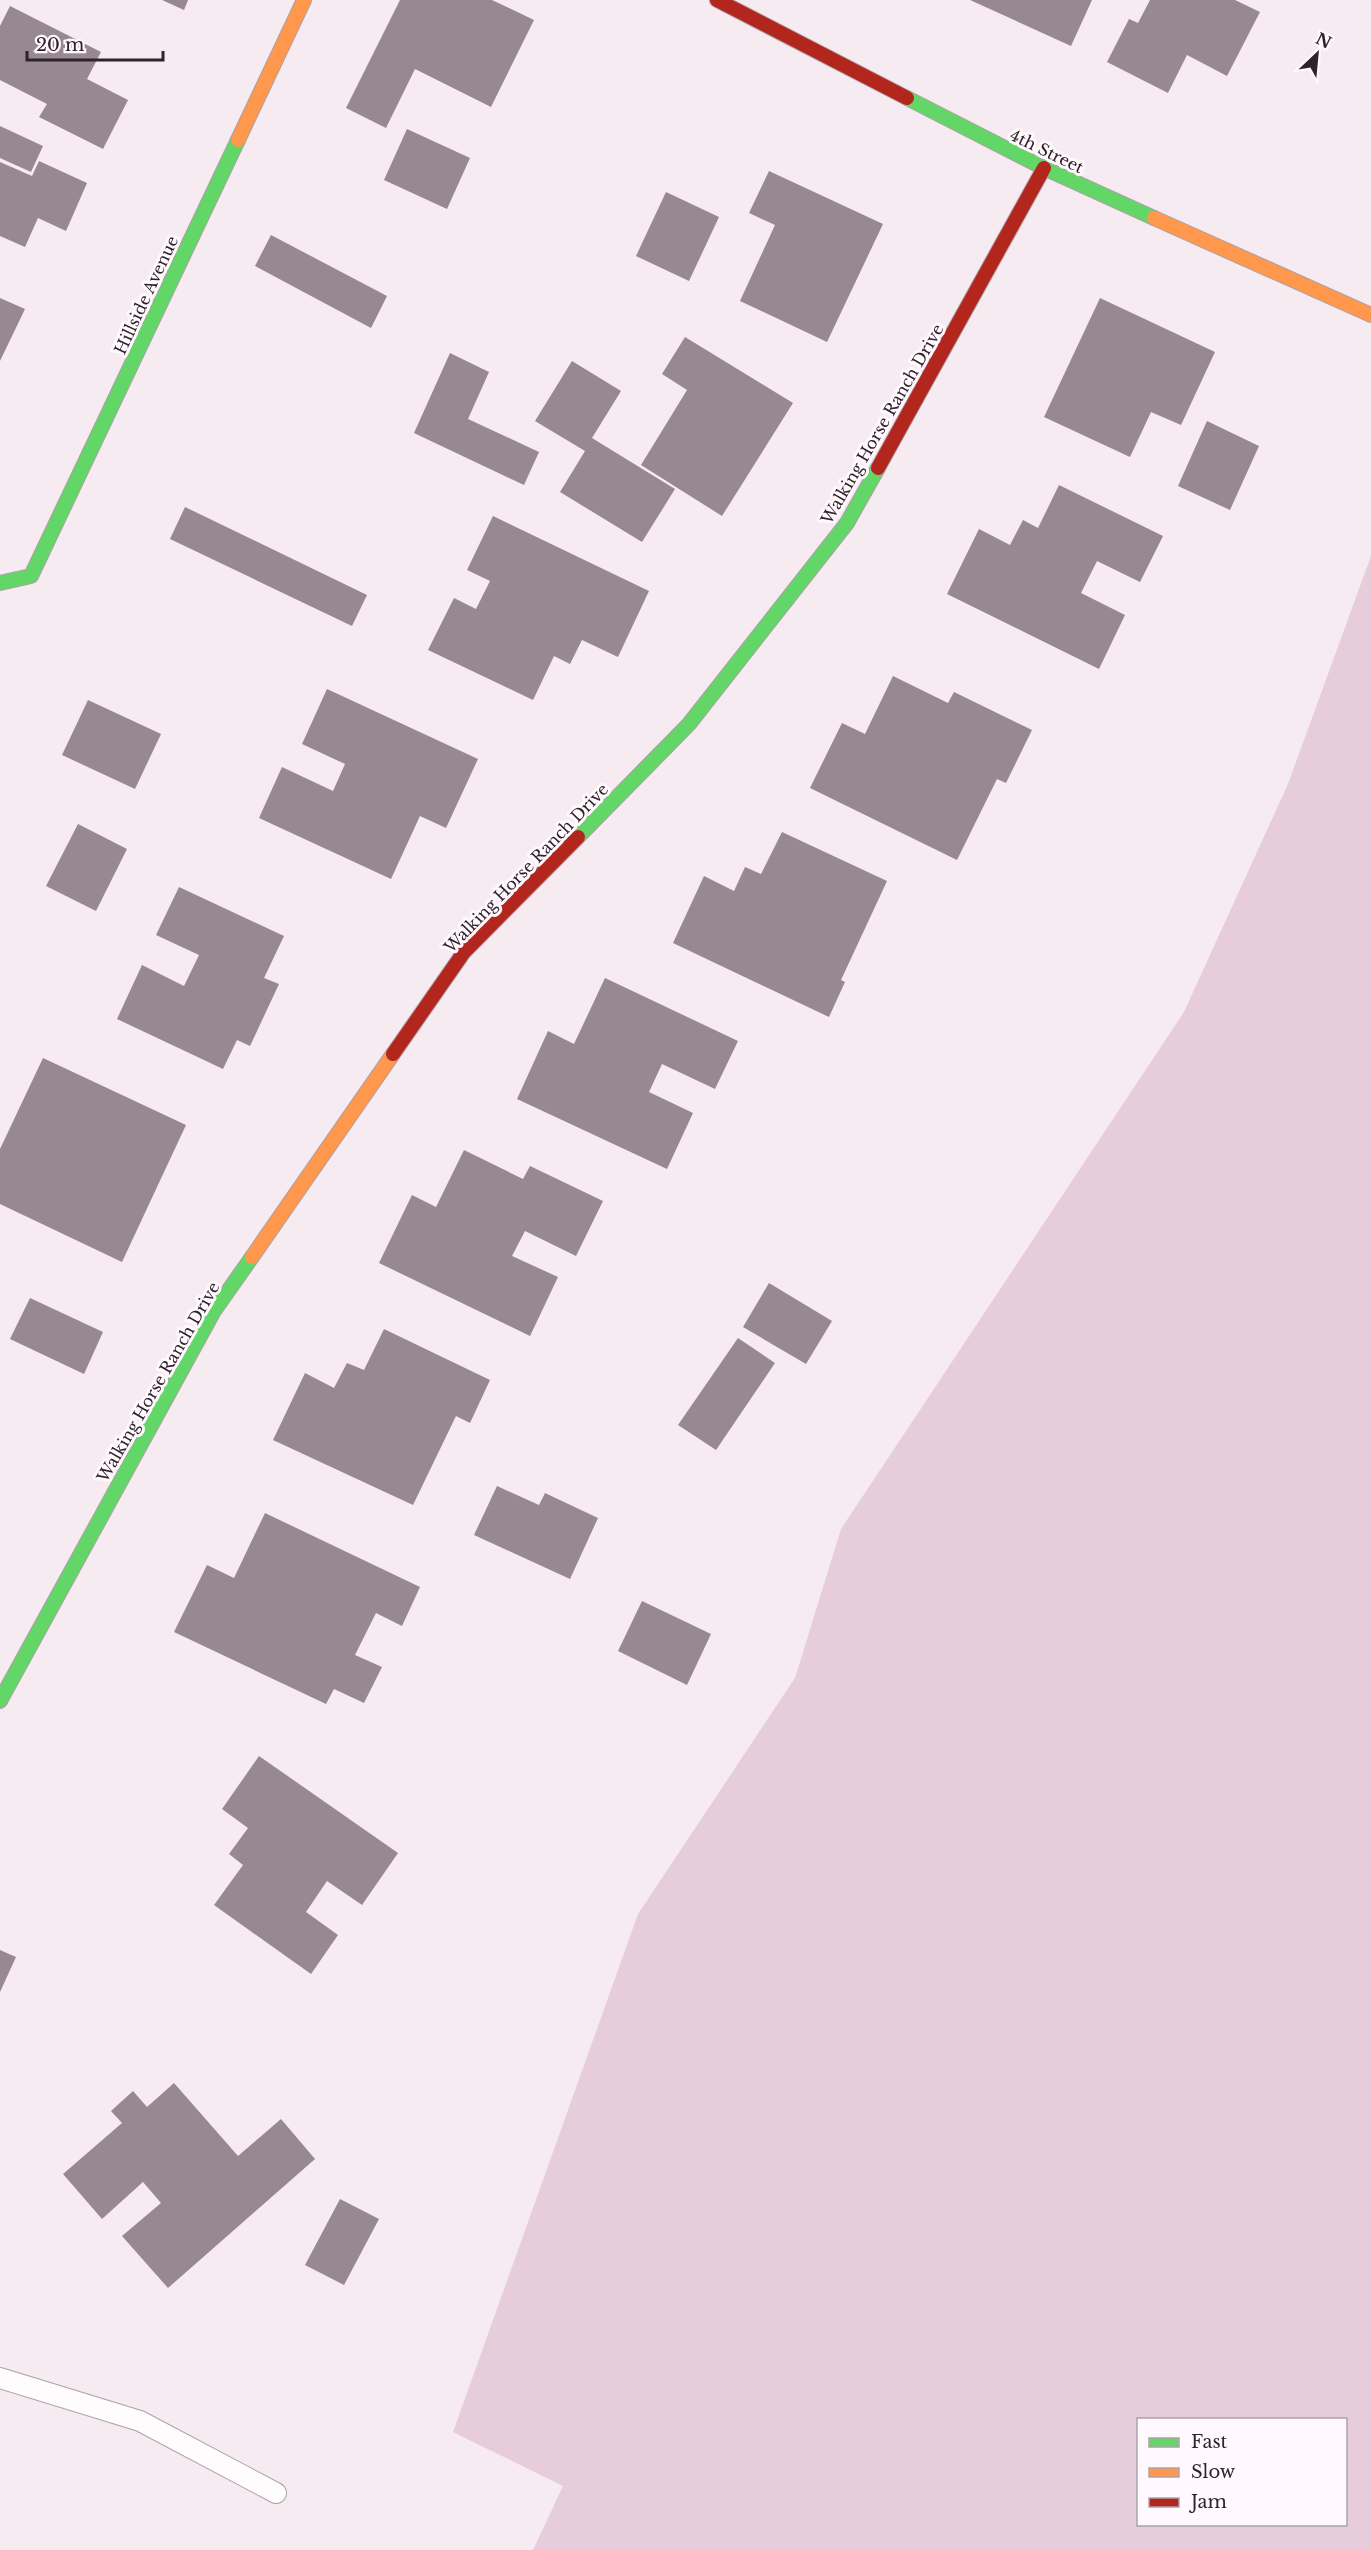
<svg xmlns="http://www.w3.org/2000/svg" width="1371" height="2550" viewBox="0 0 1371 2550" font-family="'Libre Baskerville',serif">
<rect width="100%" height="100%" fill="#f6ebf1"/>
<!-- green -->
<path fill="#e7ccdc" fill-rule="evenodd" d="M 1371,556 L 1371,2550 L 533,2550 L 563,2486 L 453,2432 L 638,1914 L 795,1678 L 841,1529 L 1184,1012 L 1288,784 ZM 1138,2420 L 1346,2420 L 1346,2524 L 1138,2524 Z"/>
<!-- building -->
<path fill="#978892" d="M 162,0 L 188,0 L 184,10 Z
M 400,0 L 492,0 L 534,20 L 491,107 L 415,69 L 386,128 L 346,108 Z
M 970,0 L 1092,0 L 1071,46 Z
M 1150,0 L 1235,0 L 1260,12 L 1227,76 L 1187,55 L 1168,93 L 1107,62 L 1129,19 L 1138,23 Z
M 10,6 L 101,52 L 87,79 L 128,100 L 103,149 L 39,117 L 47,104 L 0,80 L 0,26 Z
M 0,126 L 43,146 L 31,172 L 0,158 Z
M 407,129 L 470,158 L 447,209 L 384,180 Z
M 39,161 L 87,183 L 66,231 L 38,218 L 25,247 L 0,236 L 0,162 L 32,176 Z
M 769,171 L 883,224 L 827,342 L 740,301 L 775,225 L 749,213 Z
M 666,192 L 719,217 L 689,281 L 636,256 Z
M 271,235 L 387,296 L 371,328 L 255,266 Z
M 0,298 L 25,309 L 0,361 Z
M 1100,298 L 1215,352 L 1181,425 L 1151,412 L 1130,457 L 1044,417 Z
M 685,337 L 793,403 L 722,516 L 641,465 L 687,390 L 662,374 Z
M 450,353 L 489,372 L 468,419 L 539,452 L 524,485 L 414,433 Z
M 572,361 L 621,391 L 592,438 L 675,489 L 642,542 L 560,492 L 585,451 L 535,421 Z
M 1207,421 L 1259,446 L 1230,510 L 1178,486 Z
M 1059,485 L 1163,536 L 1140,582 L 1097,561 L 1081,593 L 1125,615 L 1099,669 L 947,594 L 979,529 L 1010,545 L 1023,520 L 1038,528 Z
M 185,507 L 367,595 L 352,626 L 170,539 Z
M 493,516 L 649,591 L 618,657 L 582,640 L 570,664 L 554,656 L 533,700 L 428,650 L 454,598 L 476,609 L 490,581 L 467,570 Z
M 893,676 L 948,703 L 954,692 L 1032,730 L 1006,783 L 997,779 L 957,860 L 810,788 L 842,723 L 865,734 Z
M 327,689 L 478,759 L 446,828 L 420,816 L 391,879 L 259,818 L 282,767 L 333,791 L 345,764 L 302,744 Z
M 88,700 L 161,734 L 135,789 L 62,755 Z
M 78,824 L 127,849 L 96,911 L 46,886 Z
M 782,832 L 887,881 L 841,980 L 845,982 L 829,1017 L 673,943 L 704,876 L 734,891 L 745,867 L 761,874 Z
M 179,887 L 284,936 L 264,978 L 279,984 L 250,1046 L 237,1040 L 223,1069 L 117,1019 L 142,965 L 184,986 L 199,955 L 156,935 Z
M 605,978 L 738,1041 L 715,1089 L 662,1064 L 649,1092 L 693,1113 L 667,1169 L 517,1099 L 548,1031 L 574,1044 Z
M 43,1058 L 186,1125 L 122,1262 L 0,1204 L 0,1149 Z
M 464,1150 L 523,1179 L 530,1166 L 603,1201 L 576,1256 L 525,1231 L 512,1256 L 558,1277 L 530,1336 L 379,1263 L 412,1195 L 436,1207 Z
M 769,1283 L 832,1321 L 806,1364 L 743,1327 Z
M 30,1298 L 103,1332 L 84,1374 L 10,1339 Z
M 384,1329 L 490,1380 L 470,1423 L 456,1416 L 413,1505 L 273,1440 L 305,1373 L 334,1388 L 347,1363 L 364,1370 Z
M 738,1338 L 775,1363 L 716,1450 L 678,1425 Z
M 497,1486 L 539,1505 L 545,1493 L 598,1518 L 570,1579 L 474,1535 Z
M 265,1513 L 420,1587 L 402,1626 L 376,1613 L 355,1655 L 382,1667 L 364,1703 L 334,1689 L 326,1704 L 174,1632 L 207,1565 L 234,1578 Z
M 642,1601 L 711,1634 L 687,1685 L 618,1651 Z
M 259,1756 L 398,1853 L 362,1905 L 327,1881 L 306,1912 L 338,1935 L 311,1974 L 214,1905 L 243,1865 L 229,1854 L 248,1828 L 222,1809 Z
M 0,1950 L 16,1957 L 0,1992 Z
M 174,2083 L 238,2156 L 281,2119 L 315,2159 L 168,2288 L 122,2236 L 161,2203 L 143,2182 L 102,2219 L 63,2174 L 122,2123 L 111,2111 L 133,2091 L 147,2107 Z
M 340,2199 L 379,2219 L 344,2285 L 305,2265 Z"/>
<g fill="none" stroke-linecap="round" stroke-linejoin="round">
<!-- lane casing -->
<g stroke="#aba1a7" stroke-width="22">
<path id="lane" d="M 0,2378 L 140,2421 L 276,2493"/>
</g>
<!-- fast casing -->
<g stroke="#aba1a7" stroke-width="16">
<path id="fast" d="M 907,98 L 1044,168 L 1154,218
M 0,583 L 31,576 L 238,140
M 578,837 L 689,724 L 847,523 L 878,468
M 0,1701 L 214,1311 L 252,1257"/>
</g>
<!-- slow casing -->
<g stroke="#aba1a7" stroke-width="16">
<path id="slow" d="M 238,140 L 304,0
M 1154,218 L 1371,315
M 252,1257 L 393,1054"/>
</g>
<!-- jam casing -->
<g stroke="#aba1a7" stroke-width="16">
<path id="jam" d="M 717,0 L 907,98
M 878,468 L 1044,168
M 393,1054 L 464,952 L 578,837"/>
</g>
<!-- lane -->
<use href="#lane" stroke="#fefcfd" stroke-width="20"/>
<!-- fast -->
<use href="#fast" stroke="#63d668" stroke-width="14"/>
<!-- slow -->
<use href="#slow" stroke="#ff974d" stroke-width="14"/>
<!-- jam -->
<use href="#jam" stroke="#b3261e" stroke-width="14"/>
</g>
<g text-anchor="middle" stroke-width="6" stroke-linejoin="round" paint-order="stroke">
<!-- street labels -->
<g font-size="16" fill="#2f232a" stroke="#fff8fc">
<text transform="translate(1047 151) rotate(26)" y="6">4th Street</text>
<text transform="translate(146 295) rotate(-65)" y="6">Hillside Avenue</text>
<text transform="translate(882 424) rotate(-60)" y="6">Walking Horse Ranch Drive</text>
<text transform="translate(526 868) rotate(-46)" y="6">Walking Horse Ranch Drive</text>
<text transform="translate(158 1382) rotate(-60)" y="6">Walking Horse Ranch Drive</text>
</g>
</g>
<!-- legend -->
<rect x="1137" y="2418" width="210" height="108" fill="#fff8fc" stroke="#aca3a8" stroke-width="1.5"/>
<rect x="1149" y="2438" width="30" height="9" fill="#63d668" stroke="#aca3a8" stroke-width="1.5"/>
<text x="1191" y="2448" font-size="18" fill="#2f232a">Fast</text>
<rect x="1149" y="2468" width="30" height="9" fill="#ff974d" stroke="#aca3a8" stroke-width="1.5"/>
<text x="1191" y="2478" font-size="18" fill="#2f232a">Slow</text>
<rect x="1149" y="2498" width="30" height="9" fill="#b3261e" stroke="#aca3a8" stroke-width="1.5"/>
<text x="1191" y="2508" font-size="18" fill="#2f232a">Jam</text>
<!-- north arrow -->
<g transform="translate(1317 54) rotate(26)" stroke="#fff8fc" stroke-width="4.5" paint-order="stroke">
<path d="M0-4.5L10 22L0 15L-10 22Z" fill="#2f232a"/>
<text y="-9" font-size="16" font-weight="bold" text-anchor="middle" fill="#2f232a">N</text>
</g>
<!-- scale -->
<path d="M27 51v9h136v-9" fill="none" stroke="#2f232a" stroke-width="3"/>
<text x="36" y="51" font-size="18" fill="#2f232a" stroke="#fff8fc" stroke-width="4.5" paint-order="stroke">20 m</text>
</svg>
